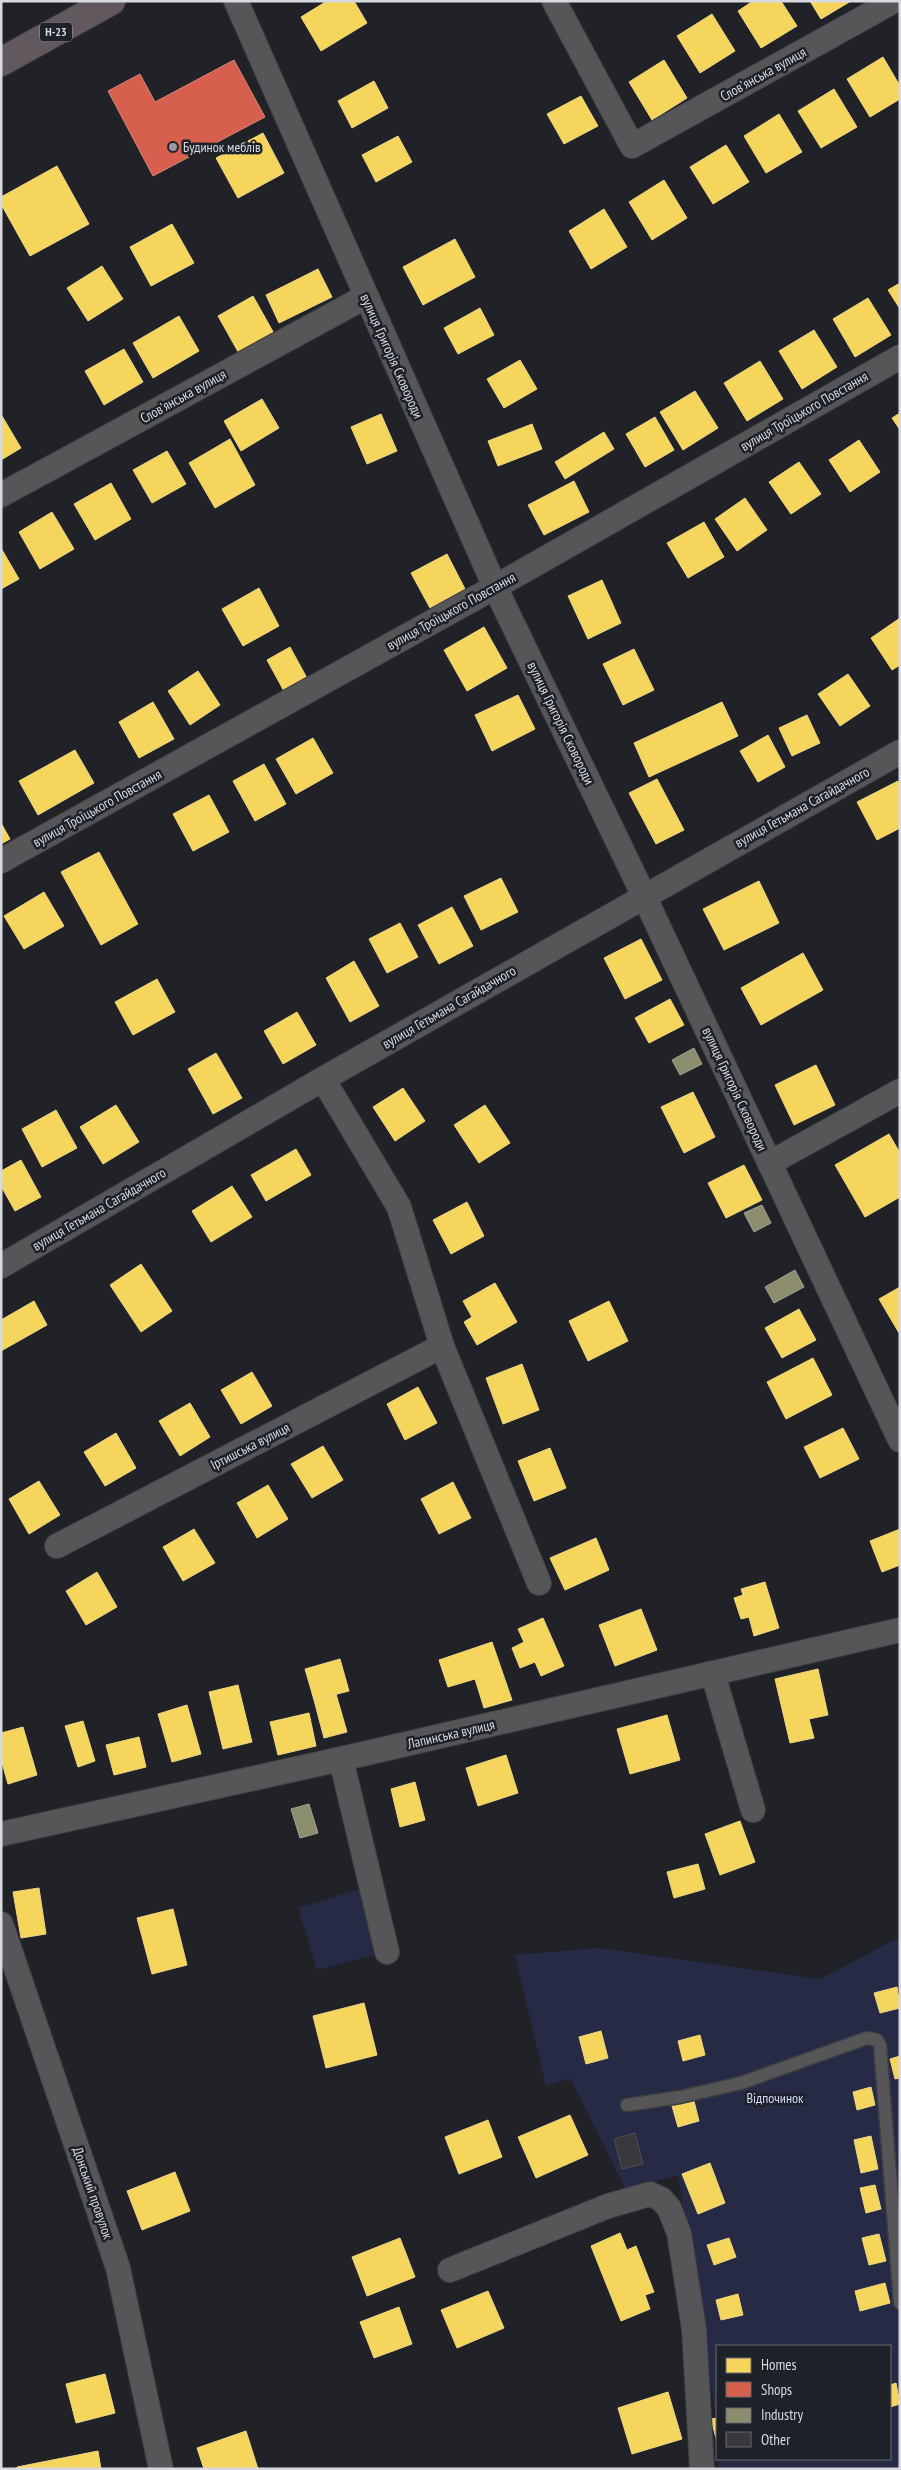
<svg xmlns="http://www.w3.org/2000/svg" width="901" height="2470" viewBox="0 0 901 2470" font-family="'PT Sans Narrow',sans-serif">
<rect width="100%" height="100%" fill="#212227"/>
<!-- green -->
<path fill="#262a44" d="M 360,1889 L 377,1954 L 317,1970 L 298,1908 Z
M 900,1937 L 900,2469 L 719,2469 L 718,2459 L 890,2459 L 890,2346 L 717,2346 L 717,2445 L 715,2410 L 678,2175 L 626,2190 L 570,2078 L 546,2086 L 515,1955 L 599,1948 L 820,1979 Z"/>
<!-- homes -->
<path fill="#f6d55c" stroke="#edd684" d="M 327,1 L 354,1 L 367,23 L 321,51 L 301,17 Z
M 753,1 L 781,1 L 797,26 L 761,48 L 738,11 Z
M 810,1 L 851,1 L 821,19 Z
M 712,14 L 735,51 L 700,73 L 677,36 Z
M 883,57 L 900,86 L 900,99 L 870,117 L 847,79 Z
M 664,60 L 687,98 L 652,120 L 629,82 Z
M 374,81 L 388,108 L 352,128 L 338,101 Z
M 834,89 L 857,127 L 821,148 L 798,111 Z
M 581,96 L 598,126 L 564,144 L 547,114 Z
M 779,114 L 802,152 L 766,173 L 744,136 Z
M 263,133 L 284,173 L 238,198 L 216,158 Z
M 398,136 L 412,162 L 376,182 L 362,155 Z
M 726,145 L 749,182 L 713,204 L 690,167 Z
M 57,166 L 89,224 L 30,256 L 1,204 L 1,197 Z
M 664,180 L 687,218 L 652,240 L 629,202 Z
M 604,209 L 627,247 L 591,269 L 569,231 Z
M 172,224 L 194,263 L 151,286 L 130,247 Z
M 455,239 L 475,277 L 423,305 L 403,267 Z
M 102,266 L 123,299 L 88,321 L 67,288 Z
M 318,269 L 332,297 L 279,323 L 266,295 Z
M 900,283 L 900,309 L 888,290 Z
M 253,296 L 276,337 L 241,357 L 218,316 Z
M 868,298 L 891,335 L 855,357 L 833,319 Z
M 480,308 L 494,335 L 458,354 L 444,328 Z
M 179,316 L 199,351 L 153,378 L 133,343 Z
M 814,330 L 837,367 L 802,389 L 779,351 Z
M 124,349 L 143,382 L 104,405 L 85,371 Z
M 520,360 L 537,389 L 504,408 L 487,379 Z
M 760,361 L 783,399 L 747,421 L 724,383 Z
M 695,391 L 718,428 L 683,450 L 660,412 Z
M 262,399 L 279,428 L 241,451 L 224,421 Z
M 900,413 L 900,430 L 892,418 Z
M 381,414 L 397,451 L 367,464 L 351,427 Z
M 2,416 L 21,448 L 1,460 L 1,417 Z
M 655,417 L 674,450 L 645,467 L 626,434 Z
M 532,424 L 542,449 L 498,466 L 488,441 Z
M 604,432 L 614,449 L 565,479 L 555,462 Z
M 230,439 L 255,485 L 215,508 L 189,463 Z
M 859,440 L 880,472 L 850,492 L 829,460 Z
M 167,451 L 186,484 L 152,503 L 133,470 Z
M 799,462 L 821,494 L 791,514 L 769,482 Z
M 574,481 L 589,512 L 544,535 L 528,505 Z
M 111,483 L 131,519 L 95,540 L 74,504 Z
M 745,498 L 767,530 L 737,551 L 715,519 Z
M 52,512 L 74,549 L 40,569 L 19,532 Z
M 704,522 L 724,557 L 688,578 L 667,543 Z
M 1,548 L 19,579 L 1,589 Z
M 447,554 L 465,589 L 430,608 L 411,573 Z
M 602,580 L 621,623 L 588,639 L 568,596 Z
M 259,588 L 279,626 L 243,646 L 222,609 Z
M 900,618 L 900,665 L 892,670 L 871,638 Z
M 484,627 L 507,668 L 467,691 L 444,650 Z
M 290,647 L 308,680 L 285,693 L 267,660 Z
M 634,649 L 654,690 L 623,705 L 603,664 Z
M 198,671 L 220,705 L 190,725 L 168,691 Z
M 848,674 L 870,706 L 840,726 L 818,694 Z
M 518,695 L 535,729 L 492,751 L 475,715 Z
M 153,702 L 174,739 L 139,758 L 119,722 Z
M 722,702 L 738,736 L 649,777 L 634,743 Z
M 807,715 L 820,743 L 792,756 L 779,728 Z
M 768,735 L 785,767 L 758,782 L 740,751 Z
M 313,738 L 333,773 L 296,794 L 276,759 Z
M 75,750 L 94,783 L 38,815 L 19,781 Z
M 264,764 L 286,804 L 255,821 L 233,781 Z
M 657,779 L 684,830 L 656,844 L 629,793 Z
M 898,781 L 900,785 L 900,828 L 877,840 L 857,802 Z
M 209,795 L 229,832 L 193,851 L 173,814 Z
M 1,823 L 10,839 L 1,844 Z
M 99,852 L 138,924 L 101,945 L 61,872 Z
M 501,878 L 518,912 L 481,930 L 464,896 Z
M 759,881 L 779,923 L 724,950 L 703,909 Z
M 44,892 L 64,926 L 24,949 L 4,916 Z
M 452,907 L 473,946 L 439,964 L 418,925 Z
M 400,923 L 418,957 L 387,973 L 369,939 Z
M 641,939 L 662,980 L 625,999 L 604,958 Z
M 803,953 L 823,990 L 761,1025 L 741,988 Z
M 354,961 L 379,1006 L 350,1022 L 326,978 Z
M 157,979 L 175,1012 L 133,1035 L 115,1002 Z
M 670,999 L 684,1025 L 649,1043 L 635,1018 Z
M 297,1012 L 316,1045 L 283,1064 L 264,1031 Z
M 216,1053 L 242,1098 L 213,1114 L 188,1069 Z
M 816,1065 L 835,1105 L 794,1125 L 775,1085 Z
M 403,1088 L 425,1121 L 395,1141 L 373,1107 Z
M 693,1092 L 715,1137 L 684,1153 L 661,1107 Z
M 116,1105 L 139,1142 L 103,1164 L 80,1127 Z
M 485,1105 L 510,1143 L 479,1163 L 454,1125 Z
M 56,1110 L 77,1148 L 42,1167 L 22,1129 Z
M 889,1134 L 900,1153 L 900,1197 L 865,1217 L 835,1165 Z
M 296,1149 L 311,1175 L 266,1201 L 251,1175 Z
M 21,1160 L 41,1197 L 15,1211 L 1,1186 L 1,1171 Z
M 744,1165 L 762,1200 L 726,1218 L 708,1183 Z
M 232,1186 L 252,1217 L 211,1242 L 192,1211 Z
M 467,1202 L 484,1236 L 451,1254 L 433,1220 Z
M 141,1264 L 172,1311 L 141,1332 L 110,1285 Z
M 495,1283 L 517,1322 L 477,1345 L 464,1322 L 472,1317 L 463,1301 Z
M 900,1287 L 900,1332 L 899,1333 L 879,1299 Z
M 34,1301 L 47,1325 L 1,1351 L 1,1320 Z
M 609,1301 L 628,1341 L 588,1361 L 569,1321 Z
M 799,1309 L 816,1340 L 782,1358 L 765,1328 Z
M 813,1358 L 832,1395 L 786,1419 L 767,1382 Z
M 522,1364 L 539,1410 L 503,1424 L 486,1378 Z
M 252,1372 L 272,1406 L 241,1424 L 221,1390 Z
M 418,1387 L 437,1423 L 405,1440 L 387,1404 Z
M 190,1403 L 210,1437 L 180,1456 L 159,1421 Z
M 843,1428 L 859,1459 L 820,1478 L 804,1447 Z
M 116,1433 L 136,1468 L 105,1486 L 84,1452 Z
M 323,1446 L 343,1480 L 312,1498 L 291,1464 Z
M 550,1448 L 566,1488 L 534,1501 L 518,1461 Z
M 39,1481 L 60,1515 L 29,1534 L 9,1499 Z
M 453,1482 L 471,1518 L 439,1534 L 421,1499 Z
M 268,1485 L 288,1519 L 257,1538 L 237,1503 Z
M 194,1529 L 215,1563 L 183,1581 L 163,1547 Z
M 900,1529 L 900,1565 L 882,1572 L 870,1541 Z
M 596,1538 L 609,1570 L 565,1590 L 550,1558 Z
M 97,1572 L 117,1607 L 86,1625 L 66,1591 Z
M 765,1582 L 779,1628 L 754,1636 L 749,1617 L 741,1619 L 734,1598 L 743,1595 L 741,1589 Z
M 641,1609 L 657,1650 L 615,1666 L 599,1625 Z
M 543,1618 L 564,1666 L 541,1676 L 535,1662 L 520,1668 L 512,1648 L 524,1642 L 518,1629 Z
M 492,1642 L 512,1700 L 484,1708 L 475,1679 L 448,1687 L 439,1660 Z
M 340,1659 L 349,1691 L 314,1700 L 305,1669 Z
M 818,1669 L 828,1715 L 809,1719 L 814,1738 L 790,1743 L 775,1679 Z
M 238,1685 L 252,1742 L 223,1749 L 209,1692 Z
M 336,1694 L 347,1732 L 324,1738 L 314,1700 Z
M 187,1705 L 201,1754 L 172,1762 L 158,1714 Z
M 309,1713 L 316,1746 L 278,1755 L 270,1722 Z
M 667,1715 L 680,1760 L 630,1774 L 617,1729 Z
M 83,1721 L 95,1761 L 78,1767 L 65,1726 Z
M 23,1727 L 37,1775 L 8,1784 L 1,1759 L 1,1733 Z
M 139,1737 L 146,1767 L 114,1775 L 106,1745 Z
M 506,1755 L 518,1793 L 478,1806 L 466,1768 Z
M 415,1782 L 425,1820 L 400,1827 L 391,1789 Z
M 740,1821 L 755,1862 L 720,1875 L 705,1834 Z
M 698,1864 L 705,1889 L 674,1898 L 667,1872 Z
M 39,1888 L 46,1934 L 21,1938 L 13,1892 Z
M 173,1909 L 187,1965 L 152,1974 L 137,1918 Z
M 897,1987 L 900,2008 L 880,2013 L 874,1993 Z
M 364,2003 L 377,2055 L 326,2068 L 313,2016 Z
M 601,2031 L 608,2058 L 586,2064 L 579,2037 Z
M 700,2035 L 705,2055 L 683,2061 L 678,2041 Z
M 900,2056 L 900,2078 L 895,2079 L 890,2059 Z
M 871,2087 L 875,2105 L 857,2110 L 853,2092 Z
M 694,2101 L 699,2121 L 678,2127 L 672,2106 Z
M 570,2115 L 588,2155 L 536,2178 L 518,2137 Z
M 488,2120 L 502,2157 L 459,2174 L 445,2137 Z
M 871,2136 L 878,2169 L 861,2173 L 854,2140 Z
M 710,2163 L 725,2203 L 698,2214 L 682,2174 Z
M 175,2172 L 190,2211 L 142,2230 L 127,2191 Z
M 875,2185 L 881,2209 L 866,2213 L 860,2188 Z
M 620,2233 L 627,2250 L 636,2246 L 654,2292 L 645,2295 L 650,2309 L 621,2321 L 591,2246 Z
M 879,2234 L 886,2261 L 869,2265 L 862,2238 Z
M 400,2238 L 415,2277 L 367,2296 L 352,2257 Z
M 729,2238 L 736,2257 L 714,2265 L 707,2245 Z
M 885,2283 L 890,2303 L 860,2311 L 855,2291 Z
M 488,2291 L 504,2328 L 457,2348 L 441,2310 Z
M 738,2294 L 743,2315 L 721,2320 L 716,2300 Z
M 399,2307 L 412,2344 L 374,2358 L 360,2322 Z
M 105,2374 L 115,2413 L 76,2423 L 66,2384 Z
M 896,2383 L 900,2404 L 890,2407 L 890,2385 Z
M 668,2392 L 682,2439 L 632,2454 L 618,2408 Z
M 717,2418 L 717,2442 L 711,2419 Z
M 246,2431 L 258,2469 L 204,2469 L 197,2448 Z
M 98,2451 L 101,2469 L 17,2469 L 17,2467 Z"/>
<!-- shops -->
<path fill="#d6604d" stroke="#d78579" d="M 234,60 L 265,117 L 153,176 L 108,91 L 140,74 L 155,102 Z"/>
<!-- industry -->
<path fill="#8c8c6e" stroke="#a3a390" d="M 694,1048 L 702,1064 L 680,1075 L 672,1060 Z
M 762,1205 L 771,1223 L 754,1232 L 744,1213 Z
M 795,1270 L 804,1287 L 774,1303 L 765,1287 Z
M 309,1804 L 318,1833 L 300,1838 L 291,1809 Z"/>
<!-- building -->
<path fill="#38383d" stroke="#4f4f54" d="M 635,2133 L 643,2164 L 622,2169 L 614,2139 Z"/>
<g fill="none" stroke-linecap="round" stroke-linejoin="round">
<!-- lane casing -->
<g stroke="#3c3d41" stroke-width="15">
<path id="lane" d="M 627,2105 L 680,2097 L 741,2083 L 867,2038 L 877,2040 L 880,2045 L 900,2303"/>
</g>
<!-- street casing -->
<g stroke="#3c3d41" stroke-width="26">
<path id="street" d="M 236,1 L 495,587 L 644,896 L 900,1440
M 554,1 L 632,146 L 894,1
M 1,495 L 365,297
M 1,861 L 495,587 L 900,357
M 323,1079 L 399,1207 L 442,1346 L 539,1583
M 770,1163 L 900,1091
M 1,1266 L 323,1079 L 900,752
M 57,1546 L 442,1346
M 713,1674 L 753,1810
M 341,1759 L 387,1952
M 1,1834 L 341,1759 L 900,1630
M 1,1924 L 118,2268 L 161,2469
M 450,2270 L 608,2206 L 650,2194 L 661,2199 L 669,2208 L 679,2233 L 694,2329 L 702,2469"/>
</g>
<!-- primary casing -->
<g stroke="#3c3d41" stroke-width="30">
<path id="primary" d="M 1,62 L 111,1"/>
</g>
<!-- lane -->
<use href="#lane" stroke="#565659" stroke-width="12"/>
<!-- street -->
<use href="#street" stroke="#565659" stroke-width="24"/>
<!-- primary -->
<use href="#primary" stroke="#62595e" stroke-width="28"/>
</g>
<!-- markers -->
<circle fill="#999a9f" stroke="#1f2129" stroke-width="2" cx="173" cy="147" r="5"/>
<g text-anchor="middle" stroke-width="5" stroke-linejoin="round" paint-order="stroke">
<!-- shield labels -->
<rect fill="#1f2129" stroke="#a1a2a9" stroke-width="1" x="40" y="22.5" width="32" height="19" rx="4"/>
<g font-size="12" font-weight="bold" fill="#d9dae0">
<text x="56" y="36">Н-23</text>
</g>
<!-- street labels -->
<g font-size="14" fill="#d9dae0" stroke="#1f2129">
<text transform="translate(763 74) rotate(-29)" y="5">Словʼянська вулиця</text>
<text transform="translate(392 356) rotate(66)" y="5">вулиця Григорія Сковороди</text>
<text transform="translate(183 396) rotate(-29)" y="5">Словʼянська вулиця</text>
<text transform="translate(804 411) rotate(-30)" y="5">вулиця Троїцького Повстання</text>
<text transform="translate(451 611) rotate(-29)" y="5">вулиця Троїцького Повстання</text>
<text transform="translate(561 723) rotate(64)" y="5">вулиця Григорія Сковороди</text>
<text transform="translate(802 807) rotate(-29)" y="5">вулиця Гетьмана Сагайдачного</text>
<text transform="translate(97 808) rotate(-29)" y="5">вулиця Троїцького Повстання</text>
<text transform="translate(449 1007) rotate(-30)" y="5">вулиця Гетьмана Сагайдачного</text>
<text transform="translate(735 1089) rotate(65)" y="5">вулиця Григорія Сковороди</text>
<text transform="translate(99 1209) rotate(-30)" y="5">вулиця Гетьмана Сагайдачного</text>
<text transform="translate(250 1446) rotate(-27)" y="5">Іртишська вулиця</text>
<text transform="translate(451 1734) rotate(-13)" y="5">Лапинська вулиця</text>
<text transform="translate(93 2193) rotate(71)" y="5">Донський провулок</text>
</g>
<!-- poi labels -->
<g font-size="14" fill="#d9dae0" stroke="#1f2129" text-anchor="start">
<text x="183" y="152">Будинок меблів</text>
</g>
<!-- park labels -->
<g font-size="14" fill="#d1d7f9" stroke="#1f2129">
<text x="775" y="2103">Відпочинок</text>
</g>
</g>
<!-- border -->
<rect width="901" height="2470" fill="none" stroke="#d9dae0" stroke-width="5"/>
<!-- legend -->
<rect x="716" y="2345" width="175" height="115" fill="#1f2129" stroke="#696b72"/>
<rect x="726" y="2358" width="25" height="15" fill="#f6d55c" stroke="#696b72"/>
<text x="761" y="2370" font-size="15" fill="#d9dae0">Homes</text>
<rect x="726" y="2382" width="25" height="15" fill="#d6604d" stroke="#696b72"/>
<text x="761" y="2395" font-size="15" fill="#d9dae0">Shops</text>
<rect x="726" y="2408" width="25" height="15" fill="#8c8c6e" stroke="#696b72"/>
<text x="761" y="2420" font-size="15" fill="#d9dae0">Industry</text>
<rect x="726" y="2432" width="25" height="15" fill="#38383d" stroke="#696b72"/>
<text x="761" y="2445" font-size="15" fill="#d9dae0">Other</text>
</svg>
